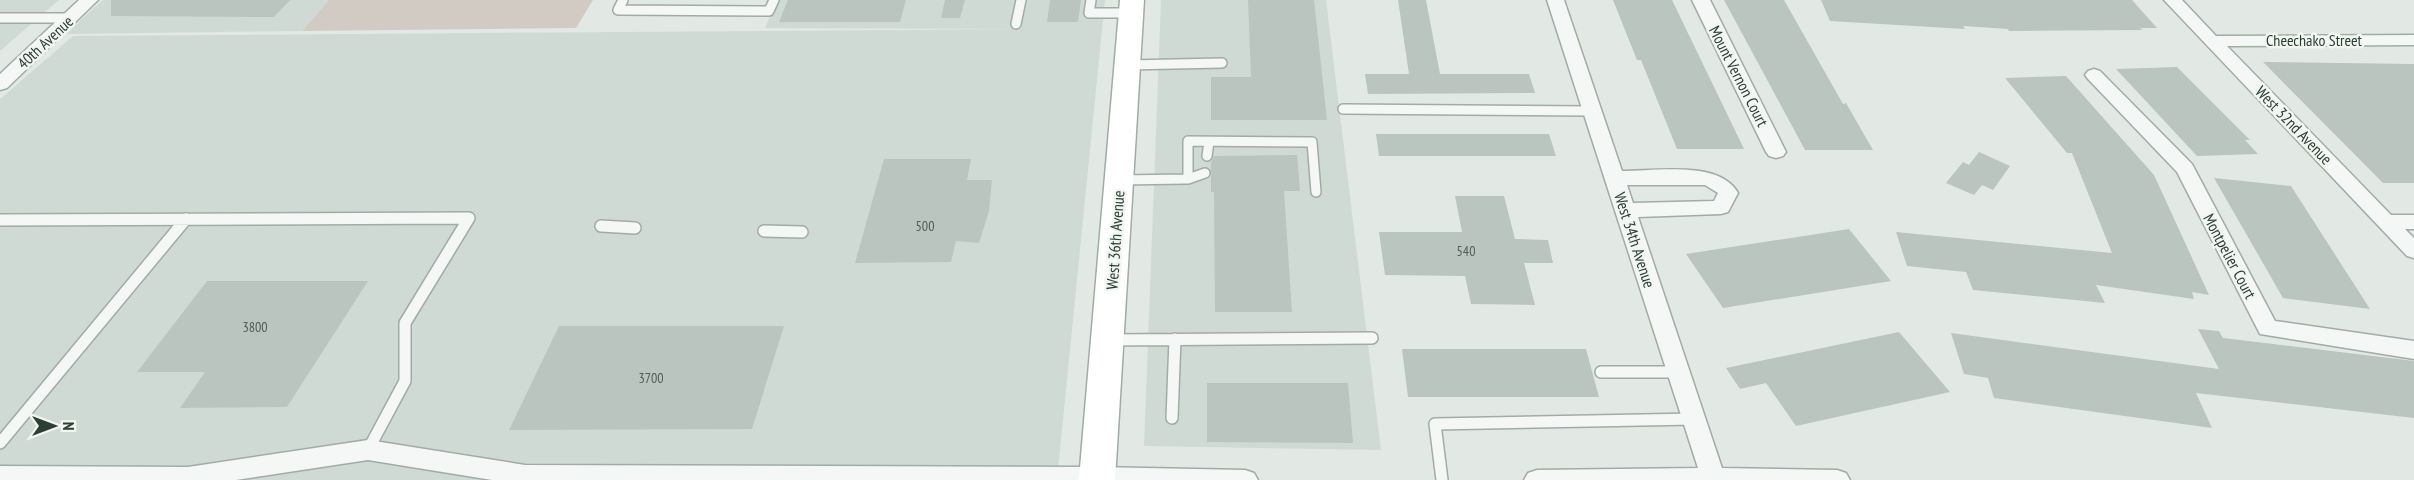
<svg xmlns="http://www.w3.org/2000/svg" width="2414" height="480" viewBox="0 0 2414 480" font-family="'PT Sans Narrow',sans-serif">
<rect width="100%" height="100%" fill="#e2e9e4"/>
<!-- built -->
<path fill="#d0dad4" d="M 0,0 L 59,0 L 0,51 Z
M 103,0 L 329,0 L 302,31 L 65,34 Z
M 777,0 L 1105,0 L 1057,480 L 0,480 L 0,99 L 73,36 L 1021,29 L 765,28 Z
M 1161,0 L 1326,0 L 1381,450 L 1144,446 Z"/>
<!-- green -->
<path fill="#d2cbc4" d="M 329,0 L 593,0 L 576,28 L 302,31 Z"/>
<!-- building -->
<path fill="#b9c5be" d="M 111,0 L 290,0 L 274,17 L 111,16 Z
M 788,0 L 906,0 L 900,22 L 779,22 Z
M 945,0 L 965,0 L 960,18 L 941,18 Z
M 1050,0 L 1081,0 L 1078,22 L 1047,22 Z
M 1248,0 L 1314,0 L 1327,120 L 1211,120 L 1211,77 L 1251,77 Z
M 1398,0 L 1426,0 L 1440,74 L 1529,74 L 1535,93 L 1368,94 L 1365,74 L 1409,74 Z
M 1613,0 L 1672,0 L 1744,149 L 1677,149 L 1641,60 L 1637,60 Z
M 1724,0 L 1784,0 L 1843,104 L 1846,103 L 1873,150 L 1805,150 Z
M 1821,0 L 2132,0 L 2157,28 L 2140,28 L 2143,30 L 2009,31 L 2008,29 L 1963,26 L 1965,29 L 1830,21 Z
M 2263,62 L 2414,64 L 2414,183 L 2383,183 Z
M 2177,67 L 2250,140 L 2245,140 L 2258,154 L 2197,156 L 2116,69 Z
M 2066,76 L 2154,175 L 2209,295 L 2192,292 L 2194,299 L 2096,285 L 2105,303 L 1973,290 L 1966,272 L 1907,266 L 1896,232 L 2112,253 L 2072,153 L 2067,153 L 2005,78 Z
M 1376,134 L 1549,134 L 1556,156 L 1379,156 Z
M 1979,152 L 2010,166 L 1993,190 L 1982,185 L 1974,195 L 1946,183 L 1963,162 L 1969,165 Z
M 1297,155 L 1300,191 L 1284,191 L 1292,312 L 1215,312 L 1214,192 L 1211,192 L 1211,162 L 1214,156 Z
M 884,159 L 971,159 L 967,180 L 992,180 L 989,211 L 979,243 L 956,241 L 951,262 L 855,263 Z
M 2214,178 L 2291,186 L 2370,309 L 2283,298 Z
M 1455,196 L 1504,196 L 1515,239 L 1548,240 L 1553,263 L 1524,263 L 1535,305 L 1471,304 L 1465,276 L 1385,275 L 1379,232 L 1462,232 Z
M 1849,229 L 1891,281 L 1723,308 L 1686,254 Z
M 207,281 L 368,281 L 287,407 L 180,408 L 205,372 L 137,372 Z
M 559,326 L 784,326 L 752,429 L 509,430 Z
M 2198,329 L 2219,331 L 2223,338 L 2414,361 L 2414,418 L 2196,393 L 2212,428 L 1994,398 L 1988,378 L 1964,374 L 1951,333 L 2219,369 Z
M 1899,332 L 1950,392 L 1796,426 L 1766,383 L 1740,389 L 1726,368 Z
M 1402,349 L 1586,349 L 1599,397 L 1408,397 Z
M 1207,383 L 1348,383 L 1353,443 L 1207,442 Z"/>
<g fill="none" stroke-linecap="round" stroke-linejoin="round">
<!-- lane-far1 casing -->
<g stroke="#a0aca4" stroke-width="12">
<path id="lane-far1" d="M 623,0 L 618,10 L 769,11 L 774,0
M 1091,0 L 1089,13 L 1131,13
M 0,18 L 71,18
M 1016,24 L 1021,0
M 1127,65 L 1222,63
M 1343,109 L 1592,111
M 1207,156 L 1209,142
M 1188,179 L 1205,173
M 1119,180 L 1188,179 L 1188,141 L 1312,142 L 1316,192"/>
</g>
<!-- lane casing -->
<g stroke="#a0aca4" stroke-width="14">
<path id="lane" d="M 0,220 L 469,218 L 405,323 L 405,381 L 368,450
M 601,226 L 635,228
M 764,231 L 802,232
M 1111,340 L 1372,338
M 1601,372 L 1678,372
M 1172,418 L 1175,339
M 0,443 L 186,219
M 1442,480 L 1435,424 L 1694,419"/>
</g>
<!-- street casing -->
<g stroke="#a0aca4" stroke-width="3">
<path id="street" d="M 79,0 L 98,0 L 7,88 L 0,90 L 0,74 Z
M 1547,0 L 1564,0 L 1622,171 C 1655,171 1720,160 1738,193 L 1728,212 L 1721,214 L 1638,217 L 1722,468 L 1837,470 L 1846,473 L 1850,480 L 1524,480 L 1528,473 L 1537,470 L 1698,468 ZM 1627,185 L 1705,185 L 1718,193 L 1714,201 L 1633,203 Z
M 1692,0 L 1710,0 L 1786,152 L 1783,156 L 1776,158 L 1769,156 L 1766,152 Z
M 2164,0 L 2182,0 L 2216,36 L 2414,35 L 2414,45 L 2227,46 L 2391,215 L 2414,215 L 2414,229 L 2405,229 L 2414,238 L 2414,258 L 2407,256 Z
M 2094,69 L 2100,71 L 2192,164 L 2275,321 L 2414,341 L 2414,359 L 2260,334 L 2177,172 L 2088,79 L 2085,75 L 2088,71 Z
M 368,440 L 525,465 L 1097,467 L 1245,470 L 1254,473 L 1258,480 L 492,480 L 368,460 L 236,480 L 0,480 L 0,466 L 188,467 Z"/>
</g>
<!-- secondary casing -->
<g stroke="#a0aca4" stroke-width="3">
<path id="secondary" d="M 1120,0 L 1144,0 L 1115,480 L 1079,480 Z"/>
</g>
<!-- lane-far1 -->
<use href="#lane-far1" stroke="#f4f7f5" stroke-width="9"/>
<!-- lane -->
<use href="#lane" stroke="#f4f7f5" stroke-width="11"/>
<!-- street -->
<use href="#street" fill="#f4f7f5" fill-rule="evenodd"/>
<!-- secondary -->
<use href="#secondary" fill="#fff" fill-rule="evenodd"/>
</g>
<g text-anchor="middle" stroke-width="5" stroke-linejoin="round" paint-order="stroke">
<!-- number labels -->
<g font-size="14" fill="#4f6056">
<text x="925" y="231">500</text>
<text x="1466" y="256">540</text>
<text x="255" y="332">3800</text>
<text x="651" y="383">3700</text>
</g>
<!-- street labels -->
<g font-size="16" fill="#2c3f33" stroke="#f1f6f3">
<text x="2314" y="46">Cheechako Street</text>
<text transform="translate(45 42) rotate(-43)" y="6">40th Avenue</text>
<text transform="translate(1739 76) rotate(63)" y="6">Mount Vernon Court</text>
<text transform="translate(2294 125) rotate(46)" y="6">West 32nd Avenue</text>
<text transform="translate(1115 240) rotate(-86)" y="6">West 36th Avenue</text>
<text transform="translate(1635 240) rotate(72)" y="6">West 34th Avenue</text>
<text transform="translate(2230 256) rotate(62)" y="6">Montpelier Court</text>
</g>
</g>
<!-- north arrow -->
<g transform="translate(54 426) rotate(90)" stroke="#f1f6f3" stroke-width="4.5" paint-order="stroke">
<path d="M0-4.5L10 22L0 15L-10 22Z" fill="#2c3f33"/>
<text y="-9" font-size="16" font-weight="bold" text-anchor="middle" fill="#2c3f33">N</text>
</g>
</svg>
